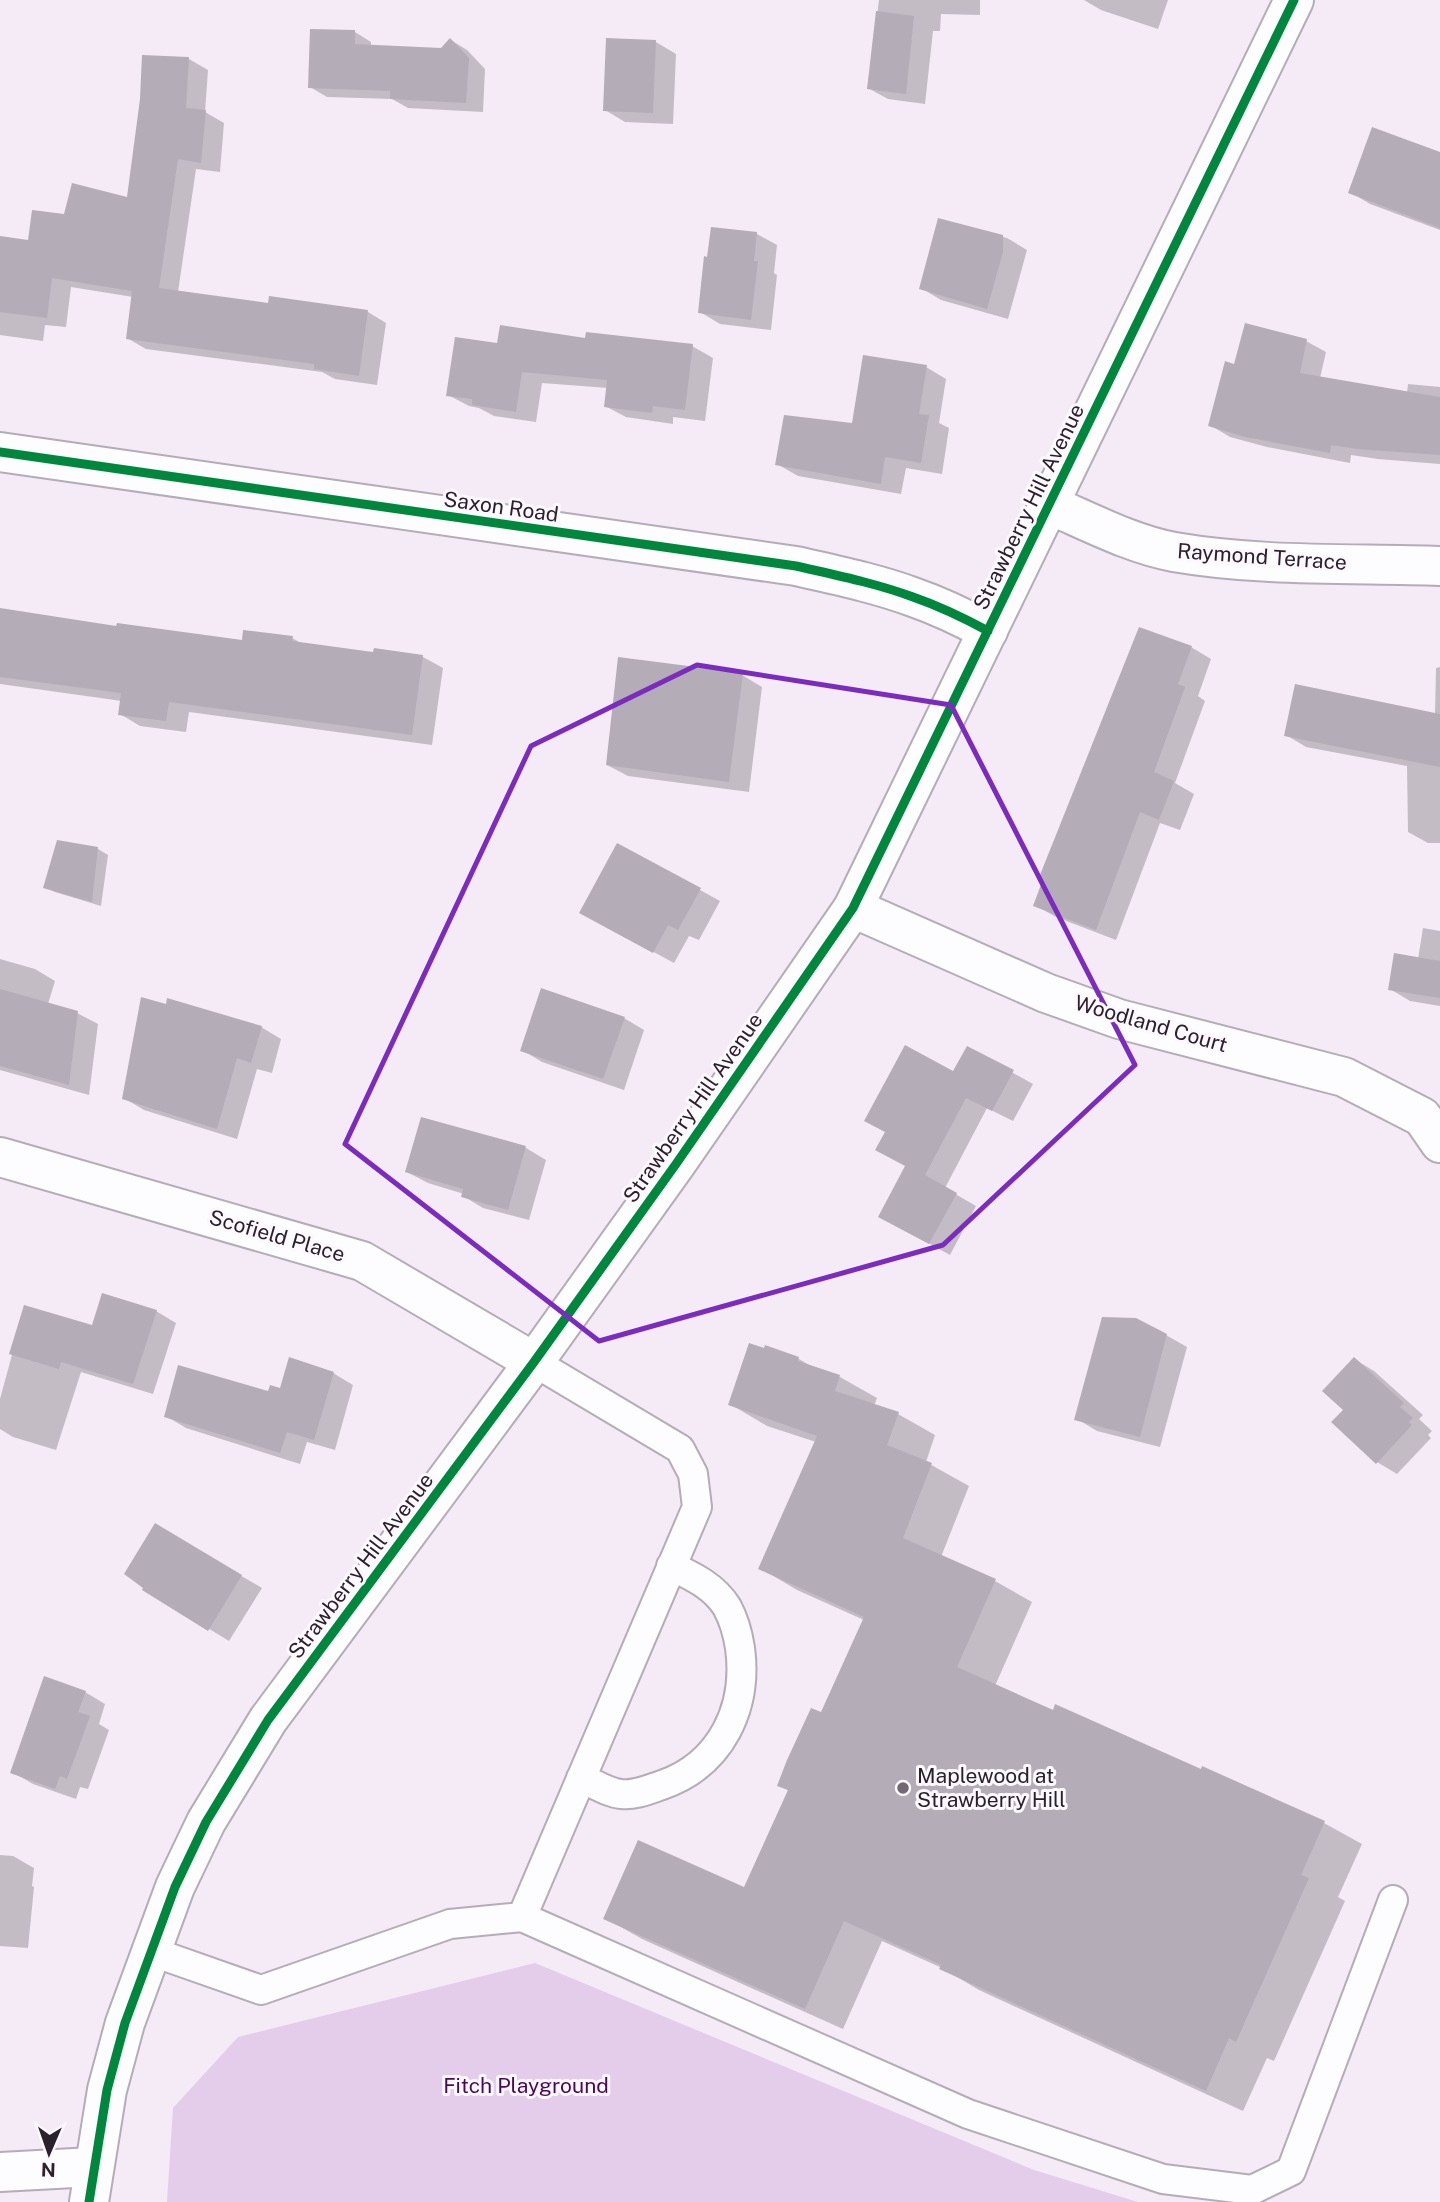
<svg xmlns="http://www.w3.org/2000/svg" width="1440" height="2202" viewBox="0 0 1440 2202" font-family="'Public Sans',sans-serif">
<rect width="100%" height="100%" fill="#f4ebf7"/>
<!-- green -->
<path fill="#e4cceb" d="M 535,1963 L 1034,2170 L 1138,2202 L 167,2202 L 173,2108 L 238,2037 Z"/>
<!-- shadow -->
<path fill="#0003" d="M 879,0 L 980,0 L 980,15 L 941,14 L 940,31 L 933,31 L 925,104 L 888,99 L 868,88 Z
M 1084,0 L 1168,0 L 1158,29 L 1101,10 Z
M 355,32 L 371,42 L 371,46 L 442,50 L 451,40 L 467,50 L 485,69 L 483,112 L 408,108 L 392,99 L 327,97 L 310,87 Z
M 656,42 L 676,54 L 673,124 L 625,122 L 605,110 Z
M 189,59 L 208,70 L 205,112 L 224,123 L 220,172 L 196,169 L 178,292 L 269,305 L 368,312 L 386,323 L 377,385 L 335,379 L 322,372 L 146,349 L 127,338 L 133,297 L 71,287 L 66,327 L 45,325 L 43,341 L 0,335 L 0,238 L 29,242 L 65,216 L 128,199 Z
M 1440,154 L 1440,230 L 1370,204 L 1350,192 Z
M 940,220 L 1007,238 L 1027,250 L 1008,319 L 941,300 L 921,288 Z
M 712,229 L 757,234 L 777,245 L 774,273 L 777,275 L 771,330 L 720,324 L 700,312 Z
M 586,340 L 692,346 L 713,358 L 705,421 L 673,417 L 673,424 L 626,417 L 605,406 L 608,388 L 542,383 L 536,422 L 494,416 L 479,408 L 469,406 L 448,395 L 499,345 Z
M 1306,341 L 1326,352 L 1320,378 L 1407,393 L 1408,384 L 1440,387 L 1440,464 L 1378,459 L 1351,455 L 1350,463 L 1267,447 L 1230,437 L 1210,425 L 1236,366 Z
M 926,367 L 946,379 L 939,423 L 949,428 L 942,474 L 906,468 L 901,494 L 798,476 L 777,464 L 853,425 Z
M 0,610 L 118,628 L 244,642 L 292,638 L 303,644 L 375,654 L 375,650 L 423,657 L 443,668 L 432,745 L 189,712 L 186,732 L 140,726 L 120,714 L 122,701 L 0,684 Z
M 1191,647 L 1211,659 L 1198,696 L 1205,701 L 1175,783 L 1194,794 L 1180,830 L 1160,823 L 1116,940 L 1056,917 L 1035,905 Z
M 1440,667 L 1440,843 L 1428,843 L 1408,832 L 1407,766 L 1306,747 L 1286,735 L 1435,714 L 1436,668 Z
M 742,675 L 762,687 L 749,792 L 628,776 L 607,765 Z
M 98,849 L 108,855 L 101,906 L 55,892 L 45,887 Z
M 700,890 L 720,901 L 699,940 L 689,936 L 674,963 L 602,924 Z
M 1423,928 L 1440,931 L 1440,1006 L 1410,1001 L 1390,989 L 1418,959 Z
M 0,959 L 35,969 L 55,981 L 48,1004 L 77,1013 L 98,1024 L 89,1095 L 0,1070 Z
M 624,1018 L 644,1030 L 624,1090 L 542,1062 L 522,1050 Z
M 261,1027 L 281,1039 L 272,1073 L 257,1069 L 237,1139 L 144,1110 L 124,1098 Z
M 968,1048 L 1033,1084 L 1013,1121 L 987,1108 L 945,1188 L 976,1206 L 950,1255 L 901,1228 L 954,1074 Z
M 422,1119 L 526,1148 L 546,1160 L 529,1220 L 483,1208 L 463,1196 L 464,1194 L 428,1183 L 407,1172 Z
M 25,1307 L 94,1327 L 156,1311 L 176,1323 L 153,1394 L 81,1372 L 56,1450 L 13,1437 L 0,1429 L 0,1399 Z
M 1166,1335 L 1187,1347 L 1160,1447 L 1097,1431 L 1077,1419 Z
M 799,1359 L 816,1369 L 840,1377 L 877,1398 L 874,1406 L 898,1414 L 935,1435 L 926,1462 L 969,1486 L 941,1557 L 995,1581 L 1032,1602 L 995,1686 L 1202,1772 L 1203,1769 L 1324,1823 L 1362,1844 L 1338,1897 L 1345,1901 L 1274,2061 L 1267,2058 L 1243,2111 L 979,1990 L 942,1968 L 882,1941 L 843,2029 L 642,1939 L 605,1918 L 745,1890 L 789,1791 L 779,1785 L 822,1715 L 864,1620 L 797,1590 L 760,1568 L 816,1442 L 767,1426 L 730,1404 Z
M 1354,1359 L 1374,1371 L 1423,1415 L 1419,1419 L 1432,1431 L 1428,1435 L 1431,1438 L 1397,1474 L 1377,1462 L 1345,1410 Z
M 333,1373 L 353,1385 L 335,1450 L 307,1442 L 300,1464 L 186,1428 L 166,1416 L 282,1391 Z
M 156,1526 L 262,1588 L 229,1641 L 144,1589 Z
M 85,1692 L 105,1704 L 99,1724 L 109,1730 L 88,1789 L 80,1787 L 76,1799 L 33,1784 L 12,1772 Z
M 0,1855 L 13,1856 L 34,1868 L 32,1886 L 34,1887 L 28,1948 L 0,1946 Z"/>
<!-- building -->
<path fill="#b4acb7" d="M 876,11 L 914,16 L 906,94 L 867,89 Z
M 310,29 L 355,30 L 355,44 L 441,48 L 450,38 L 469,58 L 466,103 L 390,99 L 390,91 L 308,88 Z
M 606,38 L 656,40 L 653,113 L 603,111 Z
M 142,55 L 189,57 L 186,108 L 206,110 L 201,163 L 178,159 L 159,288 L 268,303 L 269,296 L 368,310 L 359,376 L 314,369 L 314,364 L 126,339 L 132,291 L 52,278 L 47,318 L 0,312 L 0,236 L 28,240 L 32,210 L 64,214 L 72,183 L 127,197 L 140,99 Z
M 1372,127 L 1440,152 L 1440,228 L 1348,193 Z
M 938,218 L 1003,235 L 1003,252 L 987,309 L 919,289 Z
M 711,227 L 757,232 L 754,261 L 758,261 L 751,320 L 698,313 L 704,256 L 707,257 Z
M 1245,323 L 1307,339 L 1300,373 L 1440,397 L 1440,455 L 1357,449 L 1331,445 L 1330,453 L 1245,437 L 1208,426 L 1225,361 L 1234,364 Z
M 500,325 L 585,338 L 586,332 L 693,344 L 685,410 L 653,406 L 652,413 L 604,407 L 607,380 L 522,372 L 516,412 L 472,405 L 472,399 L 446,396 L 455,337 L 497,343 Z
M 863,355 L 927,365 L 919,414 L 929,415 L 921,463 L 885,457 L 881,484 L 775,465 L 784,415 L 852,423 Z
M 0,608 L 116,626 L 117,623 L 242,640 L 243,630 L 293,636 L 292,641 L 373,652 L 374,648 L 423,655 L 412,735 L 169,702 L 166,721 L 118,715 L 121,693 L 0,677 Z
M 1139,627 L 1192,646 L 1178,684 L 1185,687 L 1154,772 L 1174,781 L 1159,820 L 1140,812 L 1096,930 L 1033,906 L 1042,882 L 1038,880 Z
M 618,657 L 743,673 L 729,782 L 606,765 Z
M 1295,684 L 1440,714 L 1440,767 L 1284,736 Z
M 57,840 L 98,847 L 92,902 L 43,888 Z
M 617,843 L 701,888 L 678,930 L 668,925 L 653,953 L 579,913 Z
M 1394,953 L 1440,961 L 1440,998 L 1388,990 Z
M 541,988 L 625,1017 L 603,1079 L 520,1051 Z
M 0,989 L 78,1011 L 69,1085 L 0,1066 Z
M 141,997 L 166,1004 L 167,998 L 262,1026 L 251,1063 L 237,1058 L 217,1129 L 122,1099 Z
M 905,1045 L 953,1071 L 967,1046 L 1014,1070 L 992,1111 L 966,1098 L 925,1175 L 957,1193 L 929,1244 L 878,1217 L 905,1166 L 875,1150 L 885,1132 L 864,1121 Z
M 421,1117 L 526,1146 L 508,1210 L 461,1197 L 463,1189 L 405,1172 Z
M 102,1293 L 157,1310 L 133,1384 L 61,1362 L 59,1369 L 9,1354 L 24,1305 L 92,1325 Z
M 1102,1317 L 1136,1318 L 1167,1334 L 1140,1437 L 1074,1420 Z
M 749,1343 L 764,1348 L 765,1345 L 799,1357 L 798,1361 L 840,1375 L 835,1391 L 899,1412 L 887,1445 L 932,1463 L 903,1538 L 996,1579 L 957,1667 L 1053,1710 L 1055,1704 L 1201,1769 L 1202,1766 L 1325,1821 L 1301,1875 L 1309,1878 L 1236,2042 L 1229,2038 L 1206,2091 L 939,1969 L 941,1965 L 844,1921 L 805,2009 L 603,1919 L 638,1840 L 744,1887 L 788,1790 L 777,1786 L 787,1760 L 811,1708 L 821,1712 L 864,1617 L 758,1569 L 817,1436 L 728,1405 Z
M 289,1357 L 334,1372 L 314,1440 L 287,1432 L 280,1453 L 164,1417 L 178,1365 L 268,1391 L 270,1385 L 280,1388 Z
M 1354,1357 L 1404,1403 L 1400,1407 L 1413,1418 L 1409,1422 L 1412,1425 L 1376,1464 L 1331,1422 L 1343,1410 L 1322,1391 Z
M 155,1523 L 242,1575 L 208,1631 L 142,1590 L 143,1588 L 124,1574 Z
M 44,1676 L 86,1691 L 78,1712 L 90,1716 L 67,1779 L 60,1776 L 55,1789 L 10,1773 Z"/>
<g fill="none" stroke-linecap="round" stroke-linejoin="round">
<!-- lane casing -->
<g stroke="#b4acb7" stroke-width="32">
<path id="lane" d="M 581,1778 C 593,1783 608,1793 621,1794 C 634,1796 650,1789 662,1785 C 722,1764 748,1707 740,1648 C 738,1635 733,1618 727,1607 C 714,1586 692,1576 671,1566
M 522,1917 L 697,1507 L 693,1474 L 680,1449 L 534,1362
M 150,1951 L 261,1990 L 450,1924 L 522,1917 L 968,2114 L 1163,2179 L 1252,2190 L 1291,2171 L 1393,1900"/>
</g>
<!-- street casing -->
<g stroke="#b4acb7" stroke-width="42">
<path id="street" d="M 0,452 L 796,566 C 835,575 875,583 913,597 C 939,606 964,618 988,631
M 1050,505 C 1090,522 1131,544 1174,552 C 1261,567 1352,563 1440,566
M 853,908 L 1046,993 L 1119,1019 L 1344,1077 L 1422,1117 L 1440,1143
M 0,1157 L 362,1261 L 534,1362
M 0,2172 L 93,2167"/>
</g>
<!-- secondary casing -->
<g stroke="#b4acb7" stroke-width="42">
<path id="secondary" d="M 89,2202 L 107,2090 L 125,2023 L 175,1887 L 206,1822 L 268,1720 L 534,1362 L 676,1164 L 853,908 L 1294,0"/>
</g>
<!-- lane -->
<use href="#lane" stroke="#fdfcfe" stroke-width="28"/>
<!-- street -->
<use href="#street" stroke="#fdfcfe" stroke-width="38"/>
<!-- secondary -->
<use href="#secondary" stroke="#fdfcfe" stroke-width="38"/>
<!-- cycleway casing -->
<g stroke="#fcf8fe" stroke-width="13">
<path id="cycleway" d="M 0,452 L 796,566 C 835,575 875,583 913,597 C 939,606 964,618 988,631
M 89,2202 L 107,2090 L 125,2023 L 175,1887 L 206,1822 L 268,1720 L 534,1362 L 676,1164 L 853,908 L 1294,0"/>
</g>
<!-- cycleway -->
<use href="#cycleway" stroke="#00873e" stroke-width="9"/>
</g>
<!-- marked area -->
<path fill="none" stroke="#7b2cbf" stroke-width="5" stroke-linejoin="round" d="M 697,665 L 951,705 L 1135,1065 L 943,1245 L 599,1341 L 345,1144 L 531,746 Z"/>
<!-- markers -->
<circle fill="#716873" stroke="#fcf8fe" stroke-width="2.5" cx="903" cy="1788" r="7"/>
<g text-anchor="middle" stroke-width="6" stroke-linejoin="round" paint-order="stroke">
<!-- street labels -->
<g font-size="21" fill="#2a212c" stroke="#fcf8fe">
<text transform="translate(501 507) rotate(8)" y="7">Saxon Road</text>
<text transform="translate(1029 507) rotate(-64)" y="7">Strawberry Hill Avenue</text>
<text transform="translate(1262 557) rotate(4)" y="7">Raymond Terrace</text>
<text transform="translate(1151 1024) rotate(16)" y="7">Woodland Court</text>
<text transform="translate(693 1108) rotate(-55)" y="7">Strawberry Hill Avenue</text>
<text transform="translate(277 1236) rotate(16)" y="7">Scofield Place</text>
<text transform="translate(361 1566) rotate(-53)" y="7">Strawberry Hill Avenue</text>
</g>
<!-- poi labels -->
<g font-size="21" fill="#2a212c" stroke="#fcf8fe" text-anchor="start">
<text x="917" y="1783">Maplewood at<tspan x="917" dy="24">Strawberry Hill</tspan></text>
</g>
<!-- park labels -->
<g font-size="21" fill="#490859" stroke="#fcf8fe">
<text x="526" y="2093">Fitch Playground</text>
</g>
</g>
<!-- north arrow -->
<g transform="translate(49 2153) rotate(182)" stroke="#fcf8fe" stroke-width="5" paint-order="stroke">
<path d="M0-5L12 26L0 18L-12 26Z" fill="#2a212c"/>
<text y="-10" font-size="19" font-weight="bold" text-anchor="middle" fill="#2a212c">N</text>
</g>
</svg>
